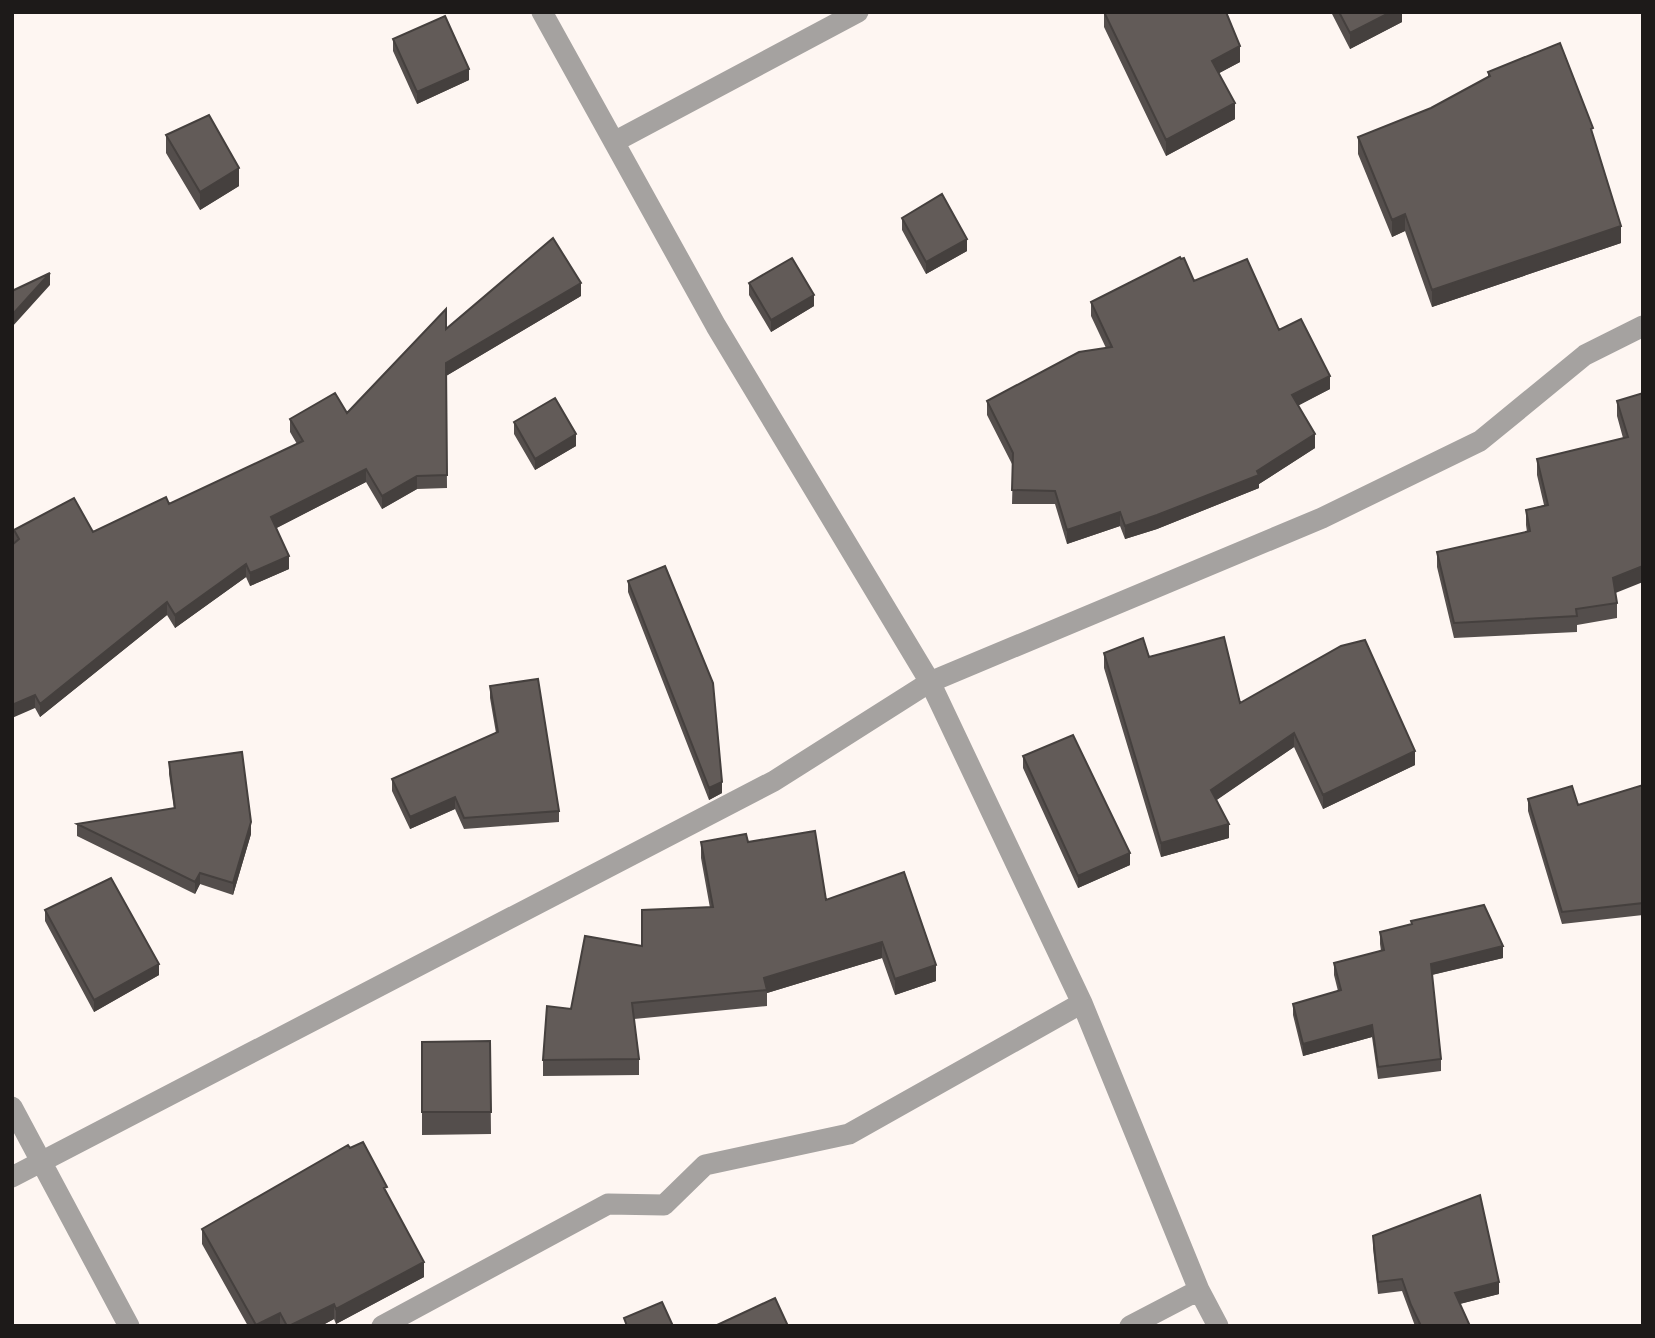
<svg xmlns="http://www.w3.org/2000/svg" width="1655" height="1338" viewBox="0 0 1655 1338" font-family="Roboto,sans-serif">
<rect width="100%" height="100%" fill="#fef6f2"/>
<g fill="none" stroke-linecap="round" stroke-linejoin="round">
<!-- street -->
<path stroke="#a5a2a0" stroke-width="21" d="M 542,12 L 716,326 L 930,682 L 1082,1003 L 1199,1290 L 1218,1326
M 614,142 L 858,12
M 12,1107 L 129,1326
M 12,1177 L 774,781 L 930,682 L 1322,518 L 1480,441 L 1585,355 L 1643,326
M 382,1326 L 608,1204 L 664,1205 L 705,1165 L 849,1134 L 1082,1003
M 1130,1326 L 1199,1290"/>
</g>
<!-- wall -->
<path fill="#544e4c" d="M 1104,12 L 1240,62 L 1219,73 L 1235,119 L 1166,156 L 1104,27 Z
M 1331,12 L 1402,12 L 1402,22 L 1350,49 Z
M 393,39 L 469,80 L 417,104 L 393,51 Z
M 1488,72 L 1593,137 L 1621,243 L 1432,307 L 1405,231 L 1392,237 L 1358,154 L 1358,137 L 1431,108 L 1488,77 Z
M 166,135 L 239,186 L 200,210 L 166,153 Z
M 902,218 L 967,251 L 926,274 L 902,230 Z
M 1194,281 L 1279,330 L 1330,389 L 1298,405 L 1315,448 L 1259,484 L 1259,488 L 1157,529 L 1125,539 L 1120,526 L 1067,544 L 1055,504 L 1012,504 L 1013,466 L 987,415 L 987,401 L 1106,348 L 1091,316 L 1091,302 Z
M 749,283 L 814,306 L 771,332 L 749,295 Z
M 581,296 L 446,376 L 447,488 L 417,489 L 382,509 L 366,482 L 276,528 L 289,569 L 250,586 L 246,577 L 175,628 L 167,615 L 40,717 L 35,708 L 14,543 L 14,530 L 93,532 L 169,504 L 297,444 L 290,432 L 290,419 L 347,413 L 446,329 Z
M 1643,393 L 1615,593 L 1617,603 L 1617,618 L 1577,625 L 1577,632 L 1454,638 L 1437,567 L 1437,552 L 1527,532 L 1526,525 L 1526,510 L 1544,505 L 1537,475 L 1537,459 L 1623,438 L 1617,416 L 1617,401 Z
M 514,422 L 576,446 L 535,470 L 514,434 Z
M 628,581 L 722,793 L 709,800 L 628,592 Z
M 1104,653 L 1149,657 L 1240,703 L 1415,765 L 1323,809 L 1294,747 L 1216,800 L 1229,838 L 1161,857 L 1104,668 Z
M 490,686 L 559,811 L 559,822 L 464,829 L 455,809 L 410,829 L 392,791 L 392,779 L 496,733 L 490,698 Z
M 1023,756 L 1130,865 L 1078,888 L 1023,768 Z
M 169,762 L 251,834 L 233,895 L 200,884 L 195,894 L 77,836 L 77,824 L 174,809 L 169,774 Z
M 1643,785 L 1643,915 L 1562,924 L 1528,811 L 1528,799 L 1578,805 Z
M 701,842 L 748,842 L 936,981 L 895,995 L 882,958 L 767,993 L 767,1006 L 634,1019 L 639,1059 L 639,1075 L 543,1076 L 543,1060 L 571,1009 L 642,946 L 710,908 L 701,858 Z
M 45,910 L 159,975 L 94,1012 L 45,921 Z
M 1411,921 L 1503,958 L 1432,975 L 1441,1059 L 1441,1071 L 1378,1079 L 1372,1037 L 1303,1056 L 1293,1015 L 1293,1004 L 1338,991 L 1334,975 L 1334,963 L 1381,951 L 1380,944 L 1380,932 L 1411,924 Z
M 490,1041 L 491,1134 L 422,1135 L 422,1042 Z
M 387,1194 L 424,1277 L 336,1324 L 334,1319 L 321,1326 L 248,1326 L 202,1244 L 202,1229 Z
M 1373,1236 L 1499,1294 L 1460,1304 L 1470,1326 L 1415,1326 L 1402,1291 L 1378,1294 L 1373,1248 Z"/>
<!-- shaded-wall -->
<path fill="#45403e" d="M 1391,12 L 1402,12 L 1402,22 L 1350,49 L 1350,33 Z
M 1240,46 L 1240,62 L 1212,77 L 1212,61 Z
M 469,69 L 469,80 L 417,104 L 417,92 Z
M 1235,103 L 1235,119 L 1166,156 L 1166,140 Z
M 239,168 L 239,186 L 200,210 L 200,192 Z
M 1405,214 L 1405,231 L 1392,237 L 1392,220 Z
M 1621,226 L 1621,243 L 1432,307 L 1432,290 Z
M 967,239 L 967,251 L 926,274 L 926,262 Z
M 50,273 L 50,285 L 12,327 L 12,315 Z
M 581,283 L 581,296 L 446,376 L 446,363 Z
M 814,295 L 814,306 L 771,332 L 771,320 Z
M 1330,376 L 1330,389 L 1292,409 L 1292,395 Z
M 576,434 L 576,446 L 535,470 L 535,459 Z
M 1315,434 L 1315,448 L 1259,484 L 1259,488 L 1157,529 L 1125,539 L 1125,526 L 1257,471 Z
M 366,469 L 366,482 L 271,531 L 271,517 Z
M 417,476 L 417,489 L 382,509 L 382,496 Z
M 1120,512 L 1120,526 L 1067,544 L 1067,530 Z
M 289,556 L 289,569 L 250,586 L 250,573 Z
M 246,564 L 246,577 L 175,628 L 175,615 Z
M 1643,566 L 1643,582 L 1613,594 L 1613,578 Z
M 167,602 L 167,615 L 40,717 L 40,704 Z
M 35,695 L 35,708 L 12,718 L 12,705 Z
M 1294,733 L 1294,747 L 1211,804 L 1211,790 Z
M 1415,751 L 1415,765 L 1323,809 L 1323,795 Z
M 722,782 L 722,793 L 709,800 L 709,788 Z
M 455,797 L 455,809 L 410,829 L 410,817 Z
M 251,822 L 251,834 L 233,895 L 233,883 Z
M 1229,824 L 1229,838 L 1161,857 L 1161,843 Z
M 1130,853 L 1130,865 L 1078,888 L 1078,876 Z
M 200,873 L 200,884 L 195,894 L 195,882 Z
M 882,942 L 882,958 L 767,993 L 764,978 Z
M 1503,946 L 1503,958 L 1431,975 L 1431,964 Z
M 159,964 L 159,975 L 94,1012 L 94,1000 Z
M 936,965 L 936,981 L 895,995 L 895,979 Z
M 1372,1025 L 1372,1037 L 1303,1056 L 1303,1044 Z
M 424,1262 L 424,1277 L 336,1324 L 336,1309 Z
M 1499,1282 L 1499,1294 L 1455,1305 L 1455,1293 Z
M 334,1304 L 334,1319 L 321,1326 L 289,1326 Z
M 280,1313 L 280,1326 L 256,1326 Z"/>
<!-- building -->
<path fill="#625b58" stroke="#45403e" stroke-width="2" d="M 1104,12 L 1226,12 L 1240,46 L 1212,61 L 1235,103 L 1166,140 Z
M 1339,12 L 1391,12 L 1350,33 Z
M 445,16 L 469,69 L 417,92 L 393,39 Z
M 1560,43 L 1593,128 L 1591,129 L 1621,226 L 1432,290 L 1405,214 L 1392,220 L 1358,137 L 1431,108 L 1490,76 L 1488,72 Z
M 209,115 L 239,168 L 200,192 L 166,135 Z
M 942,194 L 967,239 L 926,262 L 902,218 Z
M 553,238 L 581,283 L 446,363 L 447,475 L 417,476 L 382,496 L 366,469 L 271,517 L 289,556 L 250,573 L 246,564 L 175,615 L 167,602 L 40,704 L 35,695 L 12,705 L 12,545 L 19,539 L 14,530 L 74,498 L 93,532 L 166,497 L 169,504 L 303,441 L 290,419 L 335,393 L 347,413 L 446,309 L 446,329 Z
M 1180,257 L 1181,259 L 1184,258 L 1194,281 L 1247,259 L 1279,330 L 1301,319 L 1330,376 L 1292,395 L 1315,434 L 1257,471 L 1259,475 L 1157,515 L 1125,526 L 1120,512 L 1067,530 L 1055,491 L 1012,490 L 1013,453 L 987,401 L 1079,352 L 1112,347 L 1091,302 Z
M 792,258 L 814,295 L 771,320 L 749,283 Z
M 50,273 L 12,315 L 12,291 Z
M 1643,393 L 1643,566 L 1613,578 L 1617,603 L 1576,609 L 1577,616 L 1454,623 L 1437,552 L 1530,531 L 1526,510 L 1548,505 L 1537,459 L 1628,437 L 1617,401 Z
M 555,398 L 576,434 L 535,459 L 514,422 Z
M 665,566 L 713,683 L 722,782 L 709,788 L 628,581 Z
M 1224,637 L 1240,703 L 1341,646 L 1365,640 L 1415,751 L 1323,795 L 1294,733 L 1211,790 L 1229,824 L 1161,843 L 1104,653 L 1143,638 L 1149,657 Z
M 538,679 L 559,811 L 464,818 L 455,797 L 410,817 L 392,779 L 498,732 L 490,686 Z
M 1073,735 L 1130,853 L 1078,876 L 1023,756 Z
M 242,752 L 251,822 L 233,883 L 200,873 L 195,882 L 77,824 L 175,808 L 169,762 Z
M 1643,785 L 1643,903 L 1562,912 L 1528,799 L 1572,786 L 1578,805 Z
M 815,831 L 826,900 L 904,872 L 936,965 L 895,979 L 882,942 L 764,978 L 767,990 L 632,1003 L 639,1059 L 543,1060 L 547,1006 L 571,1009 L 585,936 L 642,946 L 642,910 L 713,907 L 701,842 L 746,834 L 748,842 Z
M 111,878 L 159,964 L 94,1000 L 45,910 Z
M 1484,905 L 1503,946 L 1431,964 L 1441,1059 L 1378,1067 L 1372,1025 L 1303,1044 L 1293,1004 L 1341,990 L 1334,963 L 1384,950 L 1380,932 L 1412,924 L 1411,921 Z
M 490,1041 L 491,1112 L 422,1112 L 422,1042 Z
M 363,1142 L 387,1187 L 384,1188 L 424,1262 L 336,1309 L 334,1304 L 289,1326 L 287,1326 L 280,1313 L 256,1325 L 202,1229 L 348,1145 L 350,1148 Z
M 1480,1195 L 1499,1282 L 1455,1293 L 1470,1326 L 1421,1326 L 1411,1305 L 1402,1279 L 1378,1282 L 1373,1236 Z
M 775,1298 L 788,1326 L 715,1326 Z
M 662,1302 L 673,1326 L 627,1326 L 624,1318 Z"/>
<!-- border -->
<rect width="1655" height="1338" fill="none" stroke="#1d1a19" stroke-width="28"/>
</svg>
